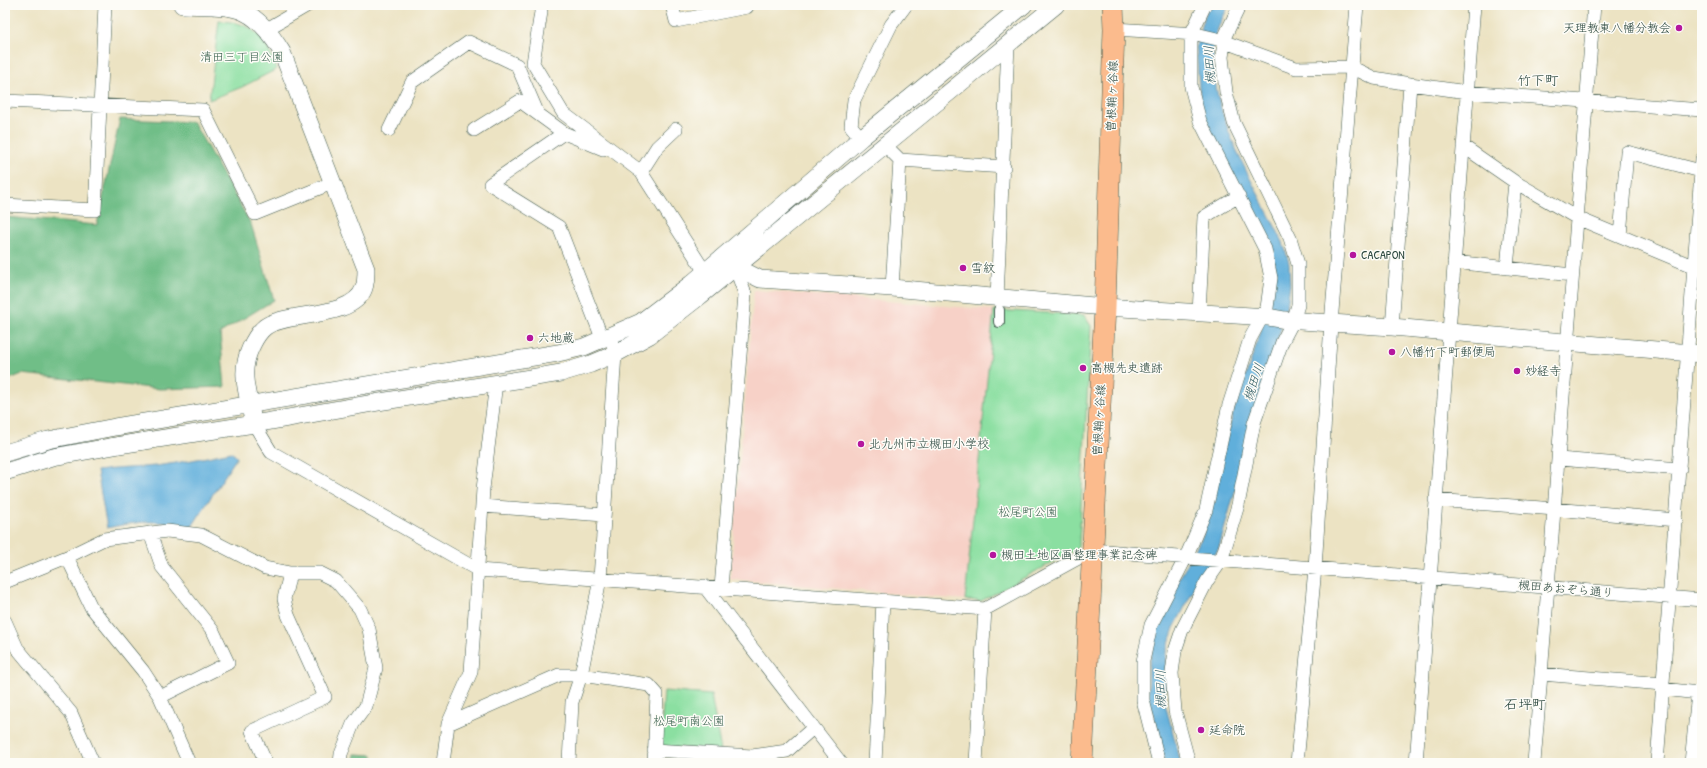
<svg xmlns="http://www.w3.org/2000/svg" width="1707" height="768" viewBox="0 0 1707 768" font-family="'Patrick Hand','Klee One',sans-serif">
<rect width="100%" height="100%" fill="#fdfcf7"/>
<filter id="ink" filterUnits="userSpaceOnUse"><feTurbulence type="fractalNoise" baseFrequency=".025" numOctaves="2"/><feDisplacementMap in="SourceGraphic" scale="8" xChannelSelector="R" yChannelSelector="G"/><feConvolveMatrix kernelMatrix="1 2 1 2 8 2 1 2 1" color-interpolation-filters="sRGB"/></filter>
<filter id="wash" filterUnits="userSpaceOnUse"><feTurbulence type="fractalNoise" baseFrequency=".012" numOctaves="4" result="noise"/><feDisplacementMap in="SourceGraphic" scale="16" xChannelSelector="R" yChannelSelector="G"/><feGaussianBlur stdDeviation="0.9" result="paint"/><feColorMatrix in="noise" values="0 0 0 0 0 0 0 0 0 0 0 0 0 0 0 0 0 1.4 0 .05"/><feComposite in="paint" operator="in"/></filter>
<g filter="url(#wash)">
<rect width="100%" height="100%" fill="#ece3c3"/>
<!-- built -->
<path fill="#f7d1c7" d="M 754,290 L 994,310 L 965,600 L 730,579 Z"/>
<!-- green -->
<path fill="#8bdfa1" stroke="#558e6a" d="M 219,21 C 256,22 264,38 277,69 L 242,87 L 209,100 Z
M 994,310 L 1084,315 L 1091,326 L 1079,543 L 1077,549 L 981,601 L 965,600 Z
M 664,691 L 711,695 L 721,751 L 660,746 Z"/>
<!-- forest -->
<path fill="#70be87" stroke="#487e5e" d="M 120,119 L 193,122 L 251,224 L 274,300 L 220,333 L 225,387 L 160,389 L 22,374 L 5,381 L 5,217 L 97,225 Z
M 355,754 L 373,755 L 373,763 L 354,763 Z"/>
<!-- water -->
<path fill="#61afdb" stroke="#407688" d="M 1210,5 L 1229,5 C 1223,18 1214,33 1213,48 C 1211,119 1253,181 1283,242 L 1289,263 L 1290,285 L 1287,307 L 1219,548 L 1190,597 L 1174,628 L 1166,652 L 1165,703 L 1181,763 L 1165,763 L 1148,694 L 1149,665 L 1159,616 L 1203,535 L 1233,413 L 1261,331 L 1274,261 L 1266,237 L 1211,134 L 1200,102 L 1196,47 L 1202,22 Z
M 231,452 L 237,457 L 191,528 C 157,519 141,521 107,528 L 97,471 C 116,468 135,468 155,466 C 181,463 206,457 231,452 Z"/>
</g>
<g filter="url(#ink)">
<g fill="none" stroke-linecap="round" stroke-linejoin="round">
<!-- pedestrian casing -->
<g stroke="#3e5649" stroke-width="12">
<path id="pedestrian" d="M 999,322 L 999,310"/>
</g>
<!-- minor casing -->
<g stroke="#3e5649" stroke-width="14">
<path id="minor" d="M 672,5 L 676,21 L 747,7
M 541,12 L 533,63 L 563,113 L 641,172 L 705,272
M 267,29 L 308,5
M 1114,29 L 1196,34 L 1217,39 L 1296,68 L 1351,67 L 1374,78 L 1410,84 L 1467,92 L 1702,110
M 5,101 L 203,110 L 255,214 L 332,183
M 389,130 L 412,82 L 469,42 L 517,65 L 538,114 L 564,133 L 603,149
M 474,130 L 520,101 L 538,114
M 564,133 L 490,184 L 559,227 L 602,338
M 861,138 L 851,126 L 854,100 L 891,25 L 906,5
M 884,144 L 900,160 L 892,288
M 1463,146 L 1515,182 L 1577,218 L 1702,270
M 900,160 L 1004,167
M 641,172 L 657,147 L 676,129
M 5,205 L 95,210 L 105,5
M 1620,236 L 1627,152 L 1701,171
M 1454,262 L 1572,275
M 1507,268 L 1515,182
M 997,298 L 1008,45
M 1199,313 L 1204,217 L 1239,196
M 1392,327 L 1410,84
M 254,424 L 271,452 L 478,570 L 985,609 L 1093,550 L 1702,600
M 1559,459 L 1680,469
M 1435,500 L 1555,509 L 1676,520
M 482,506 L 604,515
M 150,533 L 162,567 L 213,631 L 228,663 L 160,697
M 67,557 L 91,607 L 143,671 L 160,697 L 189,763
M 290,573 L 320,573 L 336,581 L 360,609 L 369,629 L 376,668 L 366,706 L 353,724 L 341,754 L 340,763
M 5,582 L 67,557 L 104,539 L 167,531 L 201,535 L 265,568 L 290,573 L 284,599 L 288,615 L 325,697 L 252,731 L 266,763
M 704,586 L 841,763
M 721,588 L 745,294 L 735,267
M 5,621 L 17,648 L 71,713 L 93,763
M 1541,674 L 1663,684
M 1663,689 L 1698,693 L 1691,763
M 448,724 L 559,675 L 581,675 L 649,685 L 657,694 L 654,763
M 654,750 L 752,756 L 787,751 L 813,728
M 443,763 L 448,724 L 471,672 L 483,489 L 496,383
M 569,763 L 572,702 L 581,675 L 600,579 L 615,354 L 611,334
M 875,763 L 883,600
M 976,763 L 985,609
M 1159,763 L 1143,700 L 1143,661 L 1151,625 L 1186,557 L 1206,510 L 1229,405 L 1250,339 L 1267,308 L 1271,278 L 1265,249 L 1200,121 L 1191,87 L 1191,34 L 1205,5
M 1189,763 L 1175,711 L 1172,673 L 1175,651 L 1182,630 L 1207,581 L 1221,561 L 1238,505 L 1254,423 L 1282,342 L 1293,321 L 1298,305 L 1298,264 L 1290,238 L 1234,123 L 1226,92 L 1222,57 L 1225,36 L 1240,5
M 1297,763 L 1315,568 L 1331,324 L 1357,5
M 1416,763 L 1474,5
M 1534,763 L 1594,5
M 1657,763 L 1702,159"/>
</g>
<!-- tertiary casing -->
<g stroke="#3e5649" stroke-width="18">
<path id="tertiary" d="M 182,5 C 234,7 252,2 282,52 L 366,269 C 366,275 366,282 364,288 C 353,320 286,311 265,327 C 256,334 248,351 246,362 C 242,379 249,400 252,416
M 726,262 L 760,279 L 892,288 L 1105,307 L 1268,317 L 1285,320 L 1392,327 L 1702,354
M 5,453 L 48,440 L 115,427 L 558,353 L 584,347 L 641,322 L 691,284 L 861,138 L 1024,5
M 5,472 L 53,457 L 120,445 L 254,424 L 379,402 L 561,373 L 591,364 L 615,354 L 650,335 L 700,296 L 1056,5"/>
</g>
<!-- primary casing -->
<g stroke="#3e5649" stroke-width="22">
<path id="primary" d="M 1082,763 L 1105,307 L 1114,29 L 1113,5"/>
</g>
<!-- pedestrian -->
<use href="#pedestrian" stroke="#fff" stroke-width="10"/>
<!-- minor -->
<use href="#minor" stroke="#fff" stroke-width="13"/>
<!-- tertiary -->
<use href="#tertiary" stroke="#fff" stroke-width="17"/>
<!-- primary -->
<use href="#primary" stroke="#fbbb8d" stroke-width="21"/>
</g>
</g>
<!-- markers -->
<g fill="#b5179e" stroke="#fdfcf7" stroke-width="1.5">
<circle cx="1679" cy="28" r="4"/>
<circle cx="1353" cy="255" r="4"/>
<circle cx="963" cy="268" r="4"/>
<circle cx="530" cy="338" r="4"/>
<circle cx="1392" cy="352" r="4"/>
<circle cx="1083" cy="368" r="4"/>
<circle cx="1517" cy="371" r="4"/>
<circle cx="861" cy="444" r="4"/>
<circle cx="993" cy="555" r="4"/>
<circle cx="1201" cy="730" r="4"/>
</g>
<g text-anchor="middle" stroke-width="3" stroke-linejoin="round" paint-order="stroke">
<!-- poi labels -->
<g font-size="12" fill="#1f3d34" stroke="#fdfcf7" text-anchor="start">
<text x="1671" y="32" text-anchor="end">天理教東八幡分教会</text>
<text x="1361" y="259">CACAPON</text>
<text x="971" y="272">雪紋</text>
<text x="538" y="342">六地蔵</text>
<text x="1400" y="356">八幡竹下町郵便局</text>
<text x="1091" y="372">高槻先史遺跡</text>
<text x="1525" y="375">妙経寺</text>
<text x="869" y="448">北九州市立槻田小学校</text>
<text x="1001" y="559">槻田土地区画整理事業記念碑</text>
<text x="1209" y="734">延命院</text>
</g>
<!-- park labels -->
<g font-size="12" fill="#355d4a" stroke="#fdfcf7">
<text x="242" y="61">清田三丁目公園</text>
<text x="1028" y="516">松尾町公園</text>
<text x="689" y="725">松尾町南公園</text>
</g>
<!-- street labels -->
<g font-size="12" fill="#1f3d34" stroke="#fdfcf7">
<text transform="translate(1112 96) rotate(-88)" y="4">曽根鞘ヶ谷線</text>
<text transform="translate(1099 420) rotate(-87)" y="4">曽根鞘ヶ谷線</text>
<text transform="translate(1566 589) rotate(5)" y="4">槻田あおぞら通り</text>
</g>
<!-- water labels -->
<g font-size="13" font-style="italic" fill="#335f66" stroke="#fdfcf7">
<text transform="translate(1209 65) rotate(-93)" y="5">槻田川</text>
<text transform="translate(1253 382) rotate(-71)" y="5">槻田川</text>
<text transform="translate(1160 689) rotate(-91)" y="5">槻田川</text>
</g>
<!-- quarter labels -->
<g font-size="14" fill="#1f3d34" stroke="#fdfcf7">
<text x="1538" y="85">竹下町</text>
<text x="1525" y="709">石坪町</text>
</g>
</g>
<!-- margin -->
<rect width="1707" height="768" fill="none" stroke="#fdfcf7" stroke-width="20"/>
</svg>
